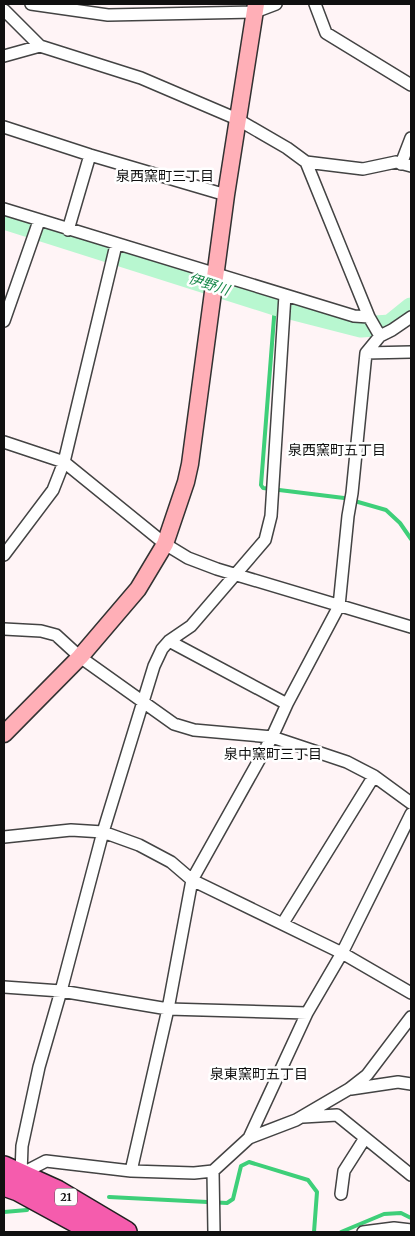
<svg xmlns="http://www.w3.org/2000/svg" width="415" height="1236" viewBox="0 0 415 1236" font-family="Merriweather,'Noto Sans JP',serif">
<rect width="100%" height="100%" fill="#fff4f6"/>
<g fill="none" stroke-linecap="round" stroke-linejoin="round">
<!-- stream -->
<path stroke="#3ecf79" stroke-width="4" d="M 275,305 L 261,485 L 263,488 L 344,498 L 386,510 L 400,523 L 411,539
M 109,1197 L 227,1203 L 233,1199 L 241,1166 L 249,1162 L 308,1180 L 317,1192 L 314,1232
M 4,1212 L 27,1210
M 341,1232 L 384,1214 L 401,1213 L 411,1218"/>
<!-- river -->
<path stroke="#b8f7d0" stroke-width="21" d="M 4,219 L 275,305 L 361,327 L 390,325 L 411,308"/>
<!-- street casing -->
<g stroke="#434343" stroke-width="14">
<path id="street" d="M 31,4 L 108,15 L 255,12 L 276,4
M 315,4 L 326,33 L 411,85
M 4,10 L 40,46 L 141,78 L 237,119 L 287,148 L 306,162 L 363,169 L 396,162 L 411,166
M 4,56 L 40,46
M 4,127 L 90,155 L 226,195
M 306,162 L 369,317 L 380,336
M 401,164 L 411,138
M 4,209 L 354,316 L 369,317
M 68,230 L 90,155
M 285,295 L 271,516 L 265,540 L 191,626 L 169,641 L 162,649 L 154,666 L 103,832 L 61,991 L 39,1067 L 22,1146 L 21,1174 L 46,1161 L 131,1171 L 194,1173 L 213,1171 L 249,1138 L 307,1013 L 342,953 L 411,814
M 4,321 L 39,221
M 366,353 L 411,352
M 4,442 L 64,462 L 165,544 L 188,558 L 217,569 L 411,627
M 4,555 L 53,490 L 64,462 L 116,245
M 4,629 L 41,631 L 56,635 L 80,657 L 174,724 L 194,730 L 272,737 L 347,762 L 374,776 L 411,803
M 169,641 L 287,704
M 4,837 L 71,830 L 103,832 L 139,845 L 171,862 L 192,880 L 342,953 L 411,993
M 283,923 L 374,776
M 4,987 L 61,991 L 168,1009 L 307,1013
M 351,1089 L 398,1082 L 411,1084
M 303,1117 L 337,1115 L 411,1175
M 249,1138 L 296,1120 L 349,1089 L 367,1075 L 411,1017
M 131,1171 L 168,1009 L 192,880 L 272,737 L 287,704 L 339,606 L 348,516 L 352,493 L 366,353 L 380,336 L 392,330 L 411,317
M 213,1171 L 214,1232
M 341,1194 L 344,1171 L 365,1138
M 363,1232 L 394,1228 L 411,1230"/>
</g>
<!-- secondary casing -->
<g stroke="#323232" stroke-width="19">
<path id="secondary" d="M 4,734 L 80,657 L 138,589 L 165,544 L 186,482 L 190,464 L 226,195 L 256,4"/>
</g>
<!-- highway casing -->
<g stroke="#212121" stroke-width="24">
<path id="highway" d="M 4,1167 L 57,1191 L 126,1232
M 4,1185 L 18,1190 L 95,1232"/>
</g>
<!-- street -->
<use href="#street" stroke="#fff" stroke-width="11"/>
<!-- secondary -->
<use href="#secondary" stroke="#ffafb7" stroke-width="16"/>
<!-- highway -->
<use href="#highway" stroke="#f55cad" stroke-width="21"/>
</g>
<g text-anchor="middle" stroke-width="5" stroke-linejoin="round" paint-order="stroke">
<!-- shield labels -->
<rect fill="#fff" stroke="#585858" stroke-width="1" x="55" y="1188.5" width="22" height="17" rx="4"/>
<g font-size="11" font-weight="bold" fill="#101010">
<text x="66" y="1201">21</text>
</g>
<!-- neighbourhood labels -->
<g font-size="14" fill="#101010" stroke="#fff">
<text x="165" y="181">泉西窯町三丁目</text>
<text x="337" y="455">泉西窯町五丁目</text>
<text x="273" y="759">泉中窯町三丁目</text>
<text x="259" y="1079">泉東窯町五丁目</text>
</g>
<!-- water labels -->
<g font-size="14" font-style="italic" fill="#168748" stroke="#fff">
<text transform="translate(209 284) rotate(18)" y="5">伊野川</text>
</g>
</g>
<!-- border -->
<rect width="415" height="1236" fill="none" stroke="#101010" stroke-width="10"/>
</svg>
